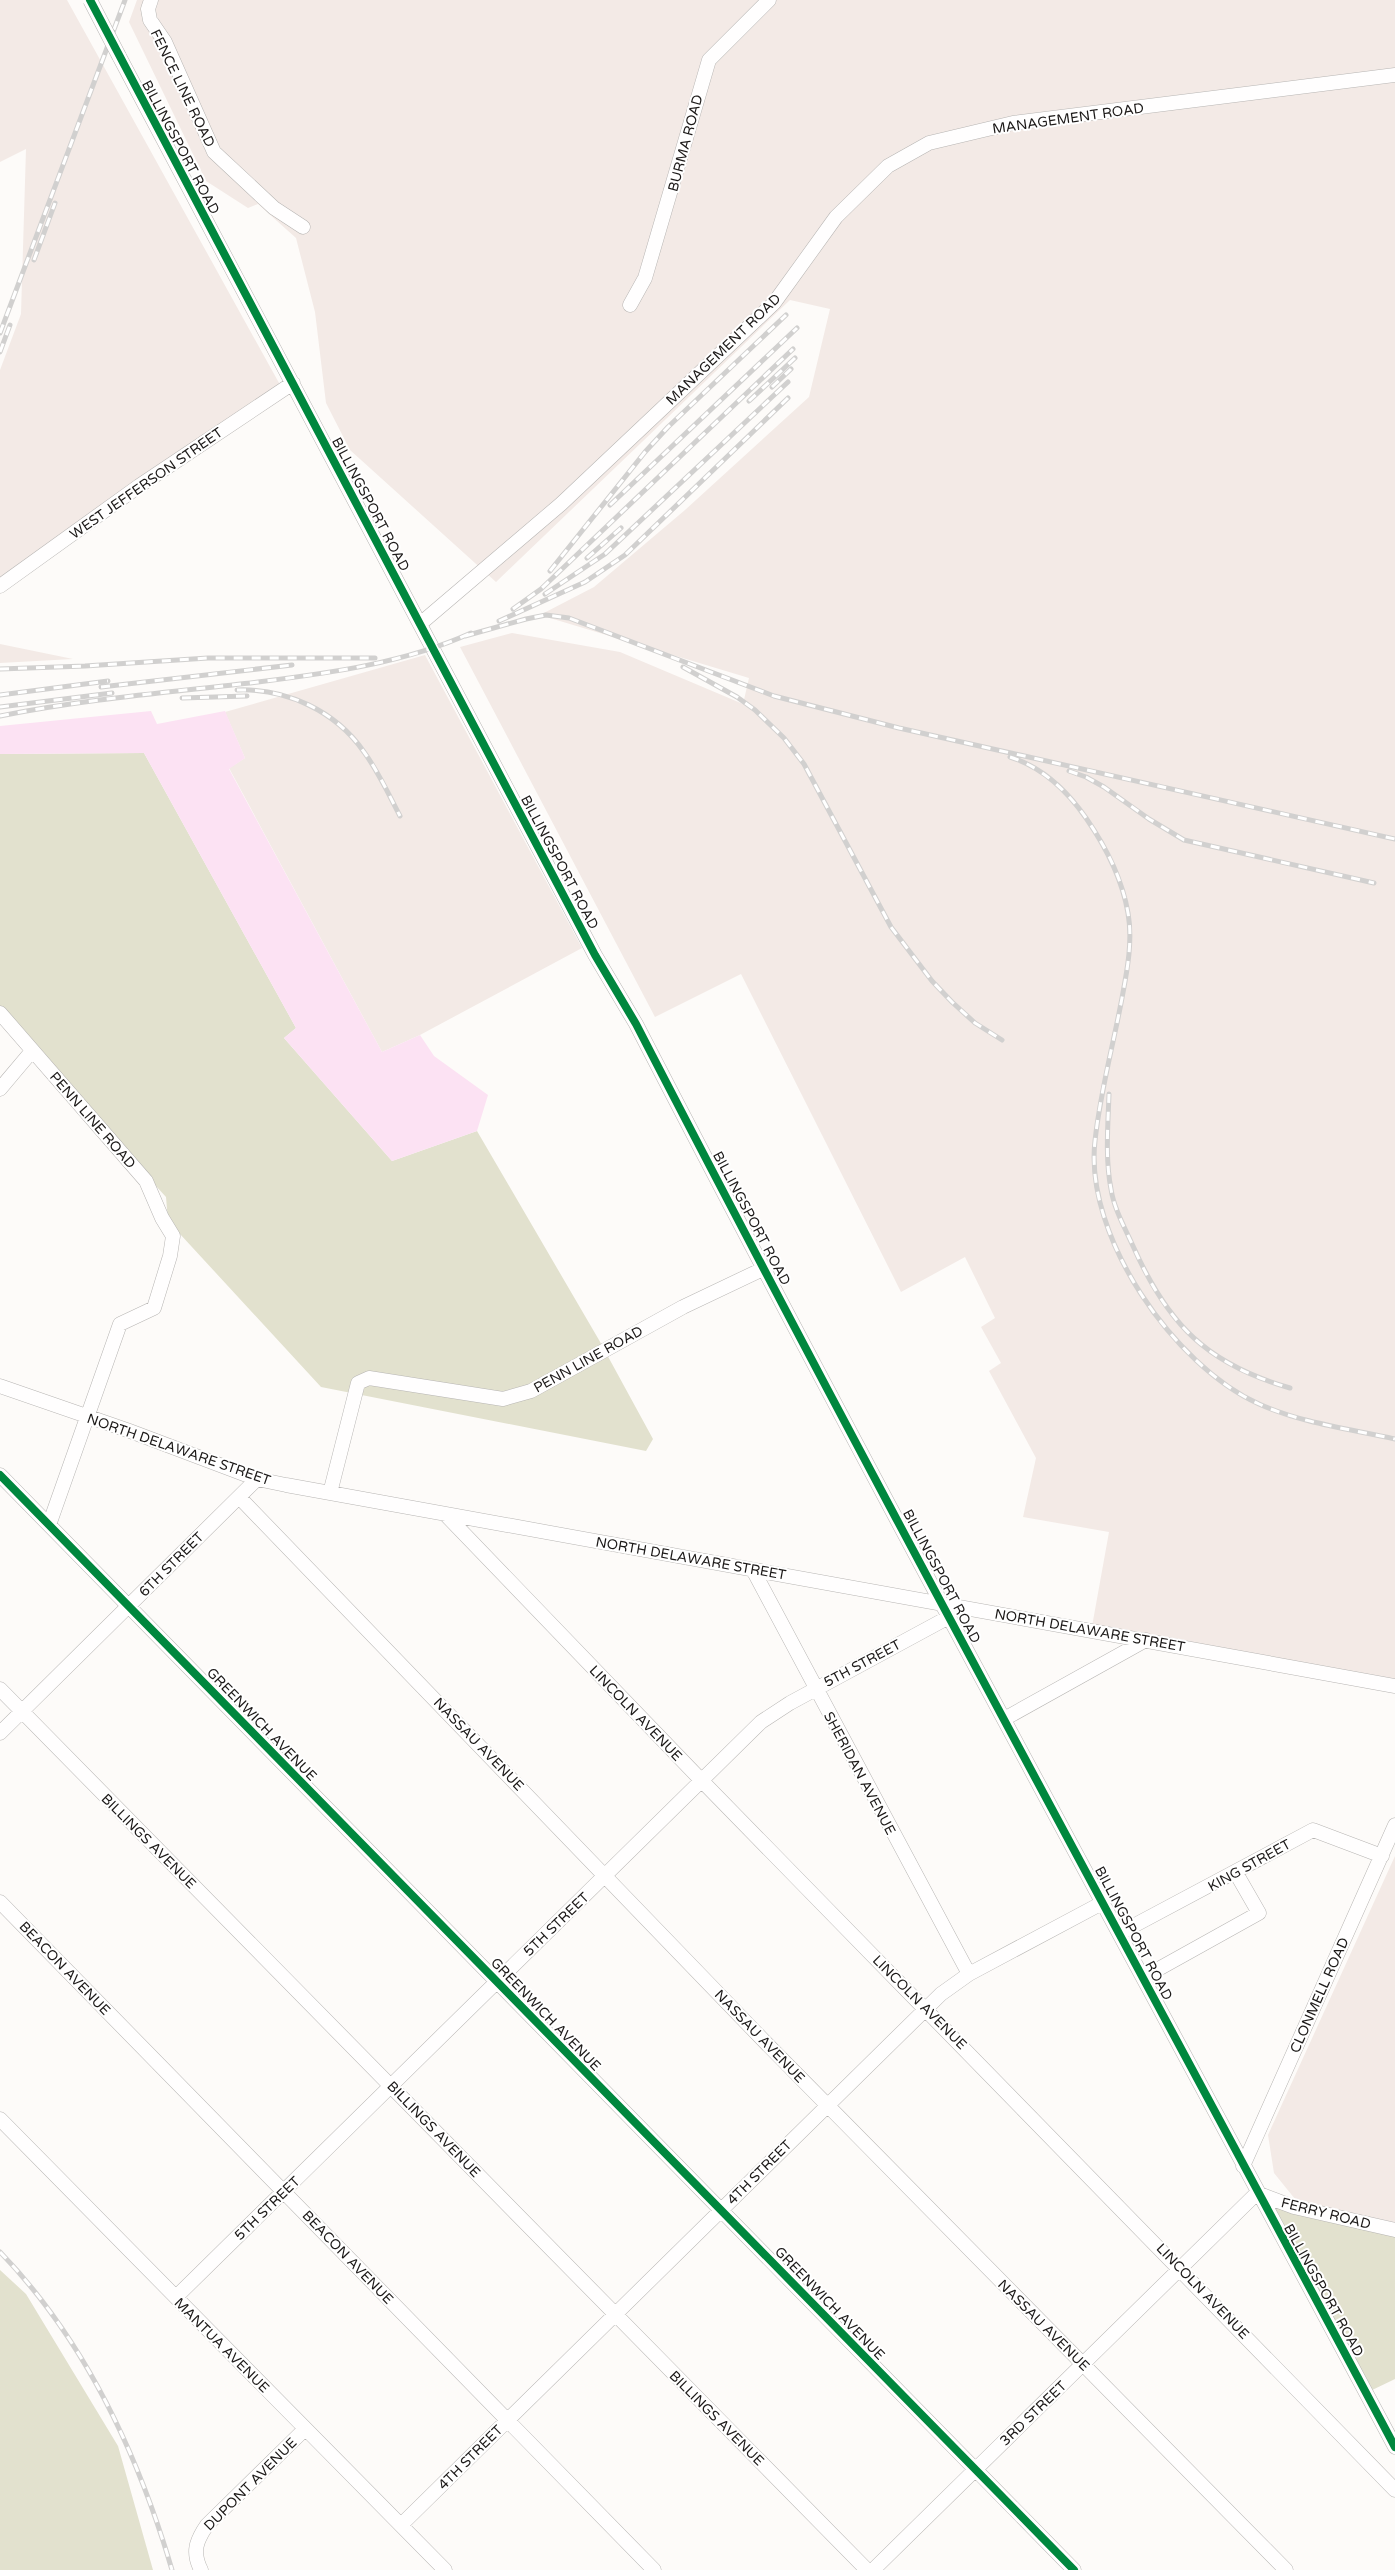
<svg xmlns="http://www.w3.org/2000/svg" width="1395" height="2570" viewBox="0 0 1395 2570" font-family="'Varela Round',sans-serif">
<rect width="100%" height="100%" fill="#fdfbf9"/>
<!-- built -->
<path fill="#f3eae6" d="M 0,0 L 67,0 L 284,392 L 0,591 L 0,370 L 21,314 L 26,149 L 0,162 Z
M 137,0 L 1395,0 L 1395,1687 L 1091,1632 L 1109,1532 L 1023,1517 L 1036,1458 L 989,1371 L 1001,1363 L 981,1327 L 995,1318 L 965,1257 L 901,1292 L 741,974 L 655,1017 L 460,647 L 512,633 L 620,652 L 743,704 L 749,678 L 540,615 L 594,587 L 685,510 L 809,397 L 830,309 L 790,300 L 496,582 L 350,450 L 326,403 L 315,312 L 296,238 L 258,204 L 248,208 L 206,181 L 129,22 Z
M 0,644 L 73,659 L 0,663 Z
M 425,655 L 582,948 L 420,1035 L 382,1052 L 229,768 L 245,758 L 225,712 Z
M 1395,1856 L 1395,2232 L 1361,2224 L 1295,2199 L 1274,2173 L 1268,2135 Z"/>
<!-- green -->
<path fill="#e2e1ce" d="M 144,753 L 296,1028 L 284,1038 L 392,1161 L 477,1131 L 599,1340 L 653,1439 L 646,1451 L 321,1387 L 168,1221 L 166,1197 L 0,1015 L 0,754 Z
M 1265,2206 L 1395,2232 L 1395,2379 L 1366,2393 Z
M 0,2270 L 26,2294 L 118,2446 L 153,2570 L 0,2570 Z"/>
<!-- water -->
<path fill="#fce2f3" d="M 151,711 L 157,724 L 225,711 L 245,758 L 229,769 L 382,1052 L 420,1035 L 434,1056 L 488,1095 L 477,1131 L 392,1161 L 284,1038 L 296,1028 L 144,753 L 0,754 L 0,726 Z"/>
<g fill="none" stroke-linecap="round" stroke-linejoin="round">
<!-- minor casing -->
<g stroke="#b7b5b3" stroke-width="15">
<path id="minor" d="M 151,0 L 148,9 L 150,20 L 165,42 L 214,152 L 274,208 L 303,227
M 119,56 L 595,955 L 636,1024 C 883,1502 1142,1973 1395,2447
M 630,305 L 645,278 L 709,60 L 769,0
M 0,586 L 139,486 L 293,383
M 420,624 L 561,504 L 774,303 L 836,217 L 888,166 L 929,143 L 1013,123 L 1395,75
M 0,1013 L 146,1181 L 162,1218 L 173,1236 L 170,1256 L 154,1308 L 120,1324 L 49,1525
M 0,1089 L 32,1051
M 0,1386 L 127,1430 L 257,1479 L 286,1485 L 1395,1686
M 0,1475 L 1074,2570
M 330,1493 L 358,1383 L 369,1378 L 503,1399 L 531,1391 L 683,1307 L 765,1268
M 239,1497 L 766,2043 L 1286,2570
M 445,1514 L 702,1781 L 1395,2490
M 753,1570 L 969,1974
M 0,1689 L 867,2570
M 1004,1719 L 1146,1640
M 0,1733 L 257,1479
M 0,1902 L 654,2570
M 1120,1933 L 1313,1830 L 1382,1856
M 1144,1977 L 1259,1913 L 1236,1873
M 0,2119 L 445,2570
M 1243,2166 L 1395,1825
M 176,2297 L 761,1722 L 790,1703 L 949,1617
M 401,2525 L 941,1994 L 969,1974 L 1104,1902
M 201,2570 C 192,2552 196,2541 207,2525 L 305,2429
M 873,2570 L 1257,2193 L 1294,2207 L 1395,2230"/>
</g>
<!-- minor -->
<use href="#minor" stroke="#fffefe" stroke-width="14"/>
<!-- rail casing -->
<g stroke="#d1d0cf" stroke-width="5">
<path id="rail" d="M 34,260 L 55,203
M 0,333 L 125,0
M 0,352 L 10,325
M 772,387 L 791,369
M 749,401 L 795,358
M 610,505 L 797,328
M 587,558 L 621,528
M 550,571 L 645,452 L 668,427 L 786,315
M 545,594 L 605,554 L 788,382
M 513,609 L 541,589 L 793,349
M 499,621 L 585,582 L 625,555 L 788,398
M 465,636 L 526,619 L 546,615 L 569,618 L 774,696 L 899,728 L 1395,839
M 683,667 L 737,697 L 755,710 L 784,738 L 804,764 L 891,927 L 932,981 L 952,1002 L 975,1023 L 1002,1040
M 0,669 L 85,666 L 208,658 L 375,658
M 101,687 L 292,665
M 237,690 C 286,688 336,711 364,752 C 378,771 389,795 400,816
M 0,695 L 108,681
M 182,698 L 247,696
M 0,707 L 112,693
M 0,716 C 85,699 173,692 258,682 C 330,673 405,663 471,633
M 1010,757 C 1042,767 1068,792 1086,818 C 1106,847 1122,878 1128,913 C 1133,941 1127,971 1122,998 C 1113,1046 1100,1093 1095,1141 C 1084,1236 1174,1366 1259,1404 C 1301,1423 1350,1429 1395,1439
M 1069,771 L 1086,777 L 1104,787 L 1149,819 L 1184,840 L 1374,883
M 1109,1094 C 1108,1125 1105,1158 1111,1189 C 1114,1209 1125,1228 1133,1246 C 1168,1325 1207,1364 1290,1388
M 0,2252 C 85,2340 138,2454 172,2570"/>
</g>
<!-- rail -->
<use href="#rail" stroke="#fff" stroke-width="3" stroke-dasharray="9" stroke-linecap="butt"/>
<!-- minor-bridge casing -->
<g stroke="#b7b5b3" stroke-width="15" stroke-linecap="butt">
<path id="minor-bridge" d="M 90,0 L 119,56"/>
</g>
<!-- minor-bridge -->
<use href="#minor-bridge" stroke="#fffefe" stroke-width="14"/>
<!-- cycleway casing -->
<g stroke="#fff" stroke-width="11">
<path id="cycleway" d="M 90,0 L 595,955 L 636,1024 C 883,1502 1142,1973 1395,2447
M 0,1475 L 1074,2570"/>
</g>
<!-- cycleway -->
<use href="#cycleway" stroke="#00873e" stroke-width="8"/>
</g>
<g text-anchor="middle" stroke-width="4" stroke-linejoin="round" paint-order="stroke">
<!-- street labels -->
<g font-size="14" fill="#1c1918" stroke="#fff">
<text transform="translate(183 88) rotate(64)" y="5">FENCE LINE ROAD</text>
<text transform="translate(1068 118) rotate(-8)" y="5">MANAGEMENT ROAD</text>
<text transform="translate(685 143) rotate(-75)" y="5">BURMA ROAD</text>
<text transform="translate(181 147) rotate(62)" y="5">BILLINGSPORT ROAD</text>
<text transform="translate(723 349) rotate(-44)" y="5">MANAGEMENT ROAD</text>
<text transform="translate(146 483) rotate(-35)" y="5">WEST JEFFERSON STREET</text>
<text transform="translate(371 504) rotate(62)" y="5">BILLINGSPORT ROAD</text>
<text transform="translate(560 862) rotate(62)" y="5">BILLINGSPORT ROAD</text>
<text transform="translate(93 1120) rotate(49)" y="5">PENN LINE ROAD</text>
<text transform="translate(752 1218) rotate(62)" y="5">BILLINGSPORT ROAD</text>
<text transform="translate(588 1359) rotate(-29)" y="5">PENN LINE ROAD</text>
<text transform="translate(179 1449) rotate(19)" y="5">NORTH DELAWARE STREET</text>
<text transform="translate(691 1558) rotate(10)" y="5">NORTH DELAWARE STREET</text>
<text transform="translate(171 1564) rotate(-45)" y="5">6TH STREET</text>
<text transform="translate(942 1576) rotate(62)" y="5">BILLINGSPORT ROAD</text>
<text transform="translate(1090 1630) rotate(10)" y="5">NORTH DELAWARE STREET</text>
<text transform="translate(862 1663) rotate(-28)" y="5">5TH STREET</text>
<text transform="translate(636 1713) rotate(46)" y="5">LINCOLN AVENUE</text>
<text transform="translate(262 1724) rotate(46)" y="5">GREENWICH AVENUE</text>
<text transform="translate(479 1744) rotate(46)" y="5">NASSAU AVENUE</text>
<text transform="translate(860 1773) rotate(62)" y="5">SHERIDAN AVENUE</text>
<text transform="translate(149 1841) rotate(45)" y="5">BILLINGS AVENUE</text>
<text transform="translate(1249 1865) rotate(-29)" y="5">KING STREET</text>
<text transform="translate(556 1924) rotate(-44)" y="5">5TH STREET</text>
<text transform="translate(1134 1933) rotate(62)" y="5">BILLINGSPORT ROAD</text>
<text transform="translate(65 1968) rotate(46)" y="5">BEACON AVENUE</text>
<text transform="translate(1319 1995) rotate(-66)" y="5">CLONMELL ROAD</text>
<text transform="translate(920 2002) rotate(45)" y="5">LINCOLN AVENUE</text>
<text transform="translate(546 2014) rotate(46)" y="5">GREENWICH AVENUE</text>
<text transform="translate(760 2036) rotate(46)" y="5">NASSAU AVENUE</text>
<text transform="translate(434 2129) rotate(46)" y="5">BILLINGS AVENUE</text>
<text transform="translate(759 2172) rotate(-45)" y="5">4TH STREET</text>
<text transform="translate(267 2208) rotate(-44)" y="5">5TH STREET</text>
<text transform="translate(1326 2213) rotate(14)" y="5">FERRY ROAD</text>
<text transform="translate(348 2257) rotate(46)" y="5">BEACON AVENUE</text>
<text transform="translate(1324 2290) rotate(61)" y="5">BILLINGSPORT ROAD</text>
<text transform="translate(1203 2291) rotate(46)" y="5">LINCOLN AVENUE</text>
<text transform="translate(830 2303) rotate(46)" y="5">GREENWICH AVENUE</text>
<text transform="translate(1044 2325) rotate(45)" y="5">NASSAU AVENUE</text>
<text transform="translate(222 2345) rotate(45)" y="5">MANTUA AVENUE</text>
<text transform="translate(1033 2413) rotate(-44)" y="5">3RD STREET</text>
<text transform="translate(717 2418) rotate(45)" y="5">BILLINGS AVENUE</text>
<text transform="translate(470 2457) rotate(-45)" y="5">4TH STREET</text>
<text transform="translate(250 2484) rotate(-45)" y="5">DUPONT AVENUE</text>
</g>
</g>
</svg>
